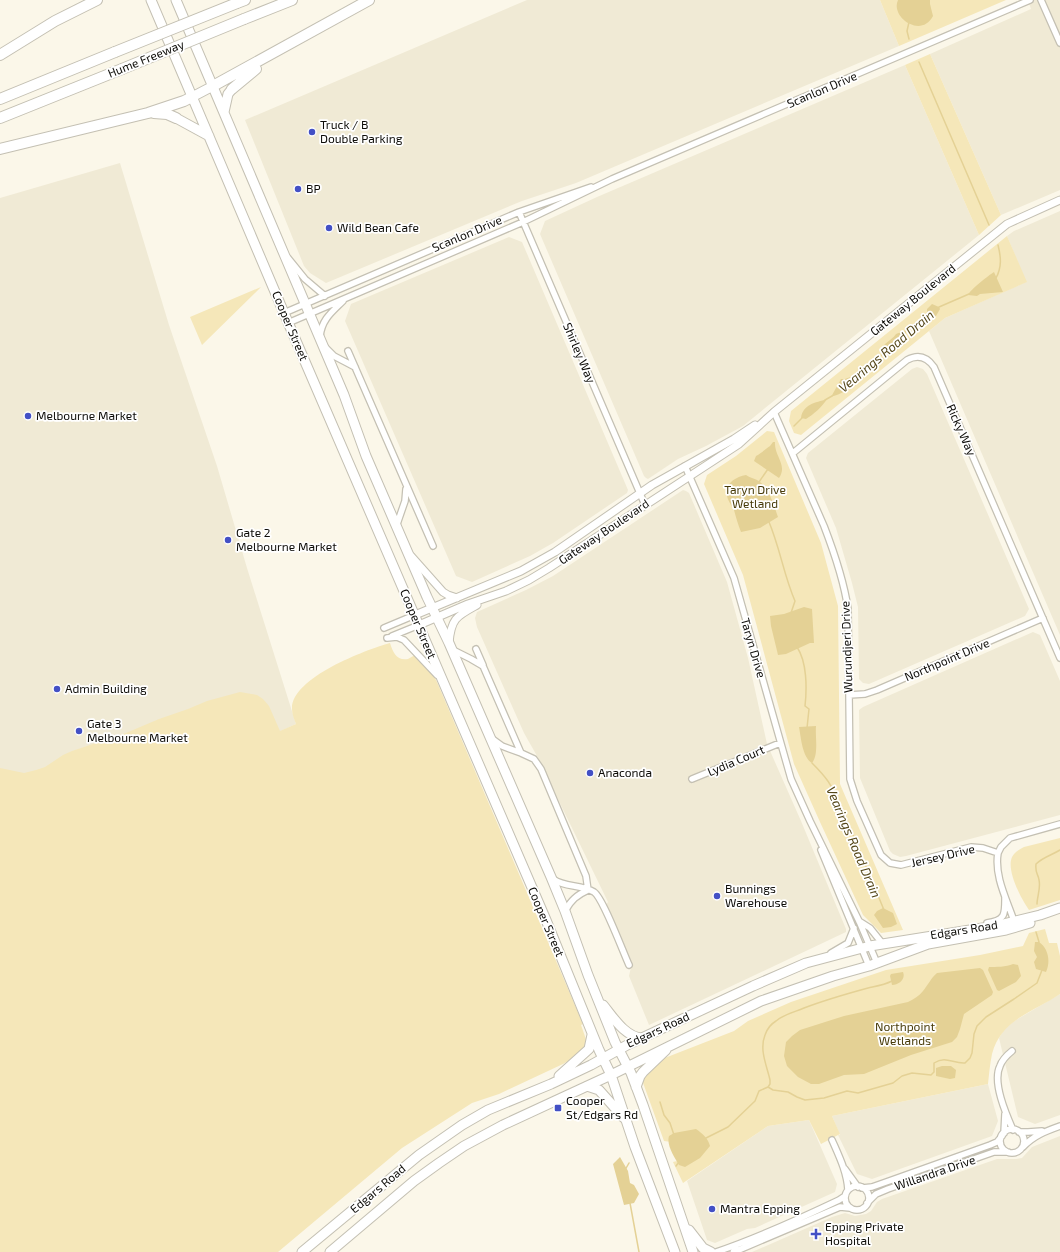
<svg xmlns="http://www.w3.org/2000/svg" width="1060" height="1252" viewBox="0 0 1060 1252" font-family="'Exo 2',sans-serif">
<rect width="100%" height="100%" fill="#fbf7e9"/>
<!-- built -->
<path fill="#f0ead5" d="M 527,0 L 880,0 L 899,46 L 576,183 L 522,201 L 326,283 L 310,273 L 304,266 L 245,120 Z
M 1028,0 L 1060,0 L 1060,190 L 1001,215 L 930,54 L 1031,9 Z
M 905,65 L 979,235 L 743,426 L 706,446 L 678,459 L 648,479 L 646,478 L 644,476 L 540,234 L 545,221 L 597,197 Z
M 120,163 L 169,325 L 217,466 L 247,568 L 296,724 L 143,796 L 0,846 L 0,198 Z
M 1060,211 L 1060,635 L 929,331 L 945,318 L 1026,282 L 1007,236 L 1014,231 Z
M 509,237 L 522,242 L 628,490 L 627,493 L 553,543 L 530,556 L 472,582 L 456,576 L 345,321 L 351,304 Z
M 917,367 L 923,369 L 927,374 L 1029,609 L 1025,616 L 869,684 L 863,683 L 859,679 L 858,607 L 852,583 L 836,528 L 806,458 L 808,453 L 912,369 Z
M 683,490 L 686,491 L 689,493 L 727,582 L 748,658 L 767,744 L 801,821 L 846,929 L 846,932 L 649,1025 L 629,976 L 632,963 L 606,905 L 608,902 L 537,756 L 524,733 L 477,627 L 475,618 L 477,612 L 526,590 L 553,576 Z
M 1033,632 L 1040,635 L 1060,681 L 1060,815 L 906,856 L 900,857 L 893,854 L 890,851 L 860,778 L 859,710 L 863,707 Z
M 1060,994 L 1060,1115 L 1035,1124 L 1018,1117 L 999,1038 L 1005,1028 L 1016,1020 Z
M 988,1084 L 998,1121 L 992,1136 L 872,1179 L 857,1174 L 838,1135 L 840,1135 L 832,1116 Z
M 809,1120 L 837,1184 L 835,1192 L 755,1228 L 747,1229 L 715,1243 L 707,1240 L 687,1181 L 768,1126 Z
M 1060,1136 L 1060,1252 L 752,1252 L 832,1217 L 845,1213 L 855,1216 L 866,1214 L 871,1211 L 877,1202 L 882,1199 L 997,1159 L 1016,1159 L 1022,1158 L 1032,1147 Z"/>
<!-- green -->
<path fill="#f5e7b9" d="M 880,0 L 1006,0 L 899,46 Z
M 930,54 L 1001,215 L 979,235 L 905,65 Z
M 1007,236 L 1027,282 L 945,318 L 801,435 L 794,433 L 789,421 L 791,411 Z
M 261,287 L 202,345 L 190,317 Z
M 767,431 L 774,432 L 821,543 L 838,606 L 840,784 L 903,930 L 881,933 L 863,915 L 820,822 L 794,764 L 743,575 L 704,484 L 707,475 L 736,456 Z
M 390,643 C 393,653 397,661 408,659 L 415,655 L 433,674 L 437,682 L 583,1024 L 581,1025 L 588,1045 L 573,1058 L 563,1064 L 499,1094 L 472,1103 L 402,1148 L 278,1252 L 0,1252 L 0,768 L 24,773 L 36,770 L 45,767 L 63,755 L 72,751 L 126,733 L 159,719 L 188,709 L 207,701 L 240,692 L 257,695 L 263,699 L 269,706 L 280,731 L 296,724 C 294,719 292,714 292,709 C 291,678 365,650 390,643 Z
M 1060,838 L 1060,900 L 1029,910 C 1021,899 1006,870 1012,857 C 1015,852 1020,849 1024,847 Z
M 1045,929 L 1049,943 L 1057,943 L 1060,956 L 1060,994 C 1034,1012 1001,1019 992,1054 C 990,1064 989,1074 988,1084 L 832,1116 L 840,1134 L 821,1144 L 809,1120 L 768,1126 L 683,1183 L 673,1162 L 677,1161 L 686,1144 L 664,1141 L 642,1080 L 646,1076 L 639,1068 L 734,1031 L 748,1021 L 791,1002 L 886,970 L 980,955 L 1023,946 L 1029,933 Z"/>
<!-- water -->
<path fill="#e4d195" d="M 898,0 L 930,0 L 930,4 L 933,16 C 921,39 890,17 898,0 Z
M 994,272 L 1003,292 L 980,294 L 977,296 L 968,295 C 970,290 989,275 994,272 Z
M 932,304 L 939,307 L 940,309 L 936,316 L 932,317 L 927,315 L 927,309 Z
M 906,330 L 906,337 L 897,350 L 890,355 L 883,356 L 882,354 C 880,343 891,342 896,334 Z
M 856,375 C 849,390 846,392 831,397 L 841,379 L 845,379 Z
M 827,399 C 822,407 814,414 806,419 L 801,418 C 803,404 815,403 827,399 Z
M 773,442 L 775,442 C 774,456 788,465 779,478 L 754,461 L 756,456 C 762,453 765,449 770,446 Z
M 746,475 C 750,478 757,479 760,482 C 770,490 774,506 778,517 L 760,528 L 741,532 C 738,525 736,517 734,510 C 732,506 728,501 727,496 C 724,484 735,477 746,475 Z
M 804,607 L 812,609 L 814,643 L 810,643 L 786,654 L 778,655 L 771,626 L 770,616 L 784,614 Z
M 816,726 C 815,737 819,754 812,763 C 802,757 801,737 799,727 Z
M 883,908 L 893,913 L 897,924 L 891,927 L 883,928 L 874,915 L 877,911 Z
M 1035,942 L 1039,942 C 1048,948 1051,961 1046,972 L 1036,969 L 1034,962 L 1037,957 L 1034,951 Z
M 1013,964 L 1018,965 L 1021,976 L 1016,982 L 999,991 L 997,990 L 988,970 L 989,967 C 996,967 1006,967 1013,964 Z
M 980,968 L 983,970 L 993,992 L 992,995 L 964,1014 L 960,1029 L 957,1037 L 952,1042 L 911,1055 L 864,1074 L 844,1075 L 819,1084 L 811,1084 L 798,1077 L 787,1066 L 784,1056 L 786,1042 L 792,1036 L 800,1030 L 844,1016 L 908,1002 C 914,999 919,996 923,991 C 928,985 931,978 937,973 Z
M 903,972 C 906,979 899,985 892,985 L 890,976 L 891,974 Z
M 942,1066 L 951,1066 L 956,1070 L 955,1078 L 950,1079 L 936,1076 L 936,1068 Z
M 696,1129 C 703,1134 708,1138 710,1146 L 700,1158 L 685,1167 L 679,1165 C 675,1158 666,1145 669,1136 L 674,1133 Z
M 620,1157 L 628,1171 L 630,1183 L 634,1185 L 639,1194 L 634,1203 L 624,1205 L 613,1164 Z"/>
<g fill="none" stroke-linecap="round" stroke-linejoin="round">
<!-- stream -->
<path stroke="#e4d195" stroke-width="1.5" d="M 909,22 L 907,31 L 909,39
M 919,62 L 989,225
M 996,278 C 1002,267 1001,257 998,245
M 939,307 L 969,294
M 905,332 L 928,314
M 854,376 L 862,369 L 883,354
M 825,400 L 832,396
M 794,426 L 802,418
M 759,482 L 768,469
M 769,522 C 780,548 784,576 795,601 L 791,613
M 797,647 C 807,662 807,688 805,706 L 809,709 L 807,728
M 812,763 C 824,775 835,787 838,805 L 841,806 L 884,910
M 1037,904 C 1037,897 1041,888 1039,880 C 1038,873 1035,874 1036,864 C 1043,857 1052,855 1060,850
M 1036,932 L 1039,942
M 768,1087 L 770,1084 L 770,1080 C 767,1066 759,1050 765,1035 C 767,1029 771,1024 776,1021 C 784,1014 795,1012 804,1008 C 825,1000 846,994 868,988 C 877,986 884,985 892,981
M 660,1102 L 664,1115 L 670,1123 L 674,1135
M 706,1138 L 728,1127 L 755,1101 L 759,1091 L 768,1087 L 773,1090 L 788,1092 L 797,1097 L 805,1100 L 824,1098 L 847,1091 L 858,1093 L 893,1083 L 902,1076 L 912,1073 L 931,1075 L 934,1072 L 934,1063 C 946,1055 953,1064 965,1063 L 970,1058 L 972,1053 L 974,1034 L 977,1026 L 986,1017 L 1014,999 L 1037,983 L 1042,970
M 676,1166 L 679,1162
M 625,1170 L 629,1163
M 630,1203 L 639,1252"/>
<!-- minor casing -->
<g stroke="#c4c0b3" stroke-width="8">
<path id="minor" d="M 1041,0 L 1060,43
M 519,212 L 645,505
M 288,258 L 305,279 L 325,296
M 284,313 L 519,212 L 591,187
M 288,323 L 523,222 L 612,179 L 1030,0
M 320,336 C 322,319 332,312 343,301
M 326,348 L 334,356 L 355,367
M 348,351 L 433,546
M 774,412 L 824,526 C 834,552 844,581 848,609 L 850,779 L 857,801 L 881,855 L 890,863 L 901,865 L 971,847 L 983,848 L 998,853 L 1001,847 L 1010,838 L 1060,824
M 793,453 L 907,360 C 918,354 927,357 934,367 L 1060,658
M 685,466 L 734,578 L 791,779 L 810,821 L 859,921 L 877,963
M 396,527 L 405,501 L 406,489
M 384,628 L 415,615
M 392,636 L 419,625
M 387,638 L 397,637 L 404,640 L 437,675
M 476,649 L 483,665
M 453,650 L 471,659 L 483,666 L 521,753 L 534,759 L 541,769 L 578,857 L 586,876 L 588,890
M 849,695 L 865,694 L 877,690 L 1043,618
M 491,738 L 502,746 L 521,753
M 692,779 L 780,743
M 821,850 L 869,966
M 998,853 C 994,876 1007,900 1014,921 L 1014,924
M 553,879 C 565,888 581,884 594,892 C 603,898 623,952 629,965
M 565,911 C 571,900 577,895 588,890
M 859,921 L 870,928 L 882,943
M 987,923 C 1006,920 1005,914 1005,897
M 831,953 L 848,943 L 854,928
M 1012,1051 C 1007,1055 1002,1060 1000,1066 C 992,1082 1006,1114 1013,1130
M1000 1141a12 12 0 1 1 24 0a12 12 0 1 1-24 0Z
M 1019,1132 L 1028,1132 L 1042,1131
M 1004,1133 L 1005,1114
M 832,1140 C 839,1156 847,1172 848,1190
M 1023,1147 C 1033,1136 1046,1131 1060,1126
M 845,1169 L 858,1187
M845 1198a12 12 0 1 1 24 0a12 12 0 1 1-24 0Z
M 862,1188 L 872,1187 L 889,1181 L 990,1145 L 997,1142 L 1002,1136
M 867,1203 L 876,1194 L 888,1189 L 994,1152 L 1008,1152
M 716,1252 C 758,1238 799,1219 839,1200 L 845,1196
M 734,1252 L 840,1207 L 850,1208"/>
</g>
<!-- tertiary casing -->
<g stroke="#c4c0b3" stroke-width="9">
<path id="tertiary" d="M 411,556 L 443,592 L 448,595 L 457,598
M 415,615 L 521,571 L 555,552 L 652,485 L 734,439 L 755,425
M 419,625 L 468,604 L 506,591 L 529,580 L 549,568 L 739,444 L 774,412 L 1007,224 L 1060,200
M 449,643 C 451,618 457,616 477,605"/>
</g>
<!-- primary casing -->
<g stroke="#c4c0b3" stroke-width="11">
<path id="primary" d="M 151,0 L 284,313 L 546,920 L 599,1050 L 611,1075 L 635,1147 L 675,1252
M 176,0 L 344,395 L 366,456 L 427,597 L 449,643 L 551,877 L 565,911 L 588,975 L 615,1042 L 631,1073 L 643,1105 L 693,1252
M 192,97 L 213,86
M 224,112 L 228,94 L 232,89
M 176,118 L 209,136
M 603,1005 C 613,1017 625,1037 642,1038
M 559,1076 L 589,1049 L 592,1035
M 587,1086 L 599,1090 L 624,1118
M 636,1087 L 640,1076 L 643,1072 L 666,1050
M 689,1230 L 703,1248 L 711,1252
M 302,1252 L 419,1155 L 462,1125 L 488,1110 L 551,1084 L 591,1065 L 629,1044 L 753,986 L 806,963 L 870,946 L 995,926 L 1040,915 L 1060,908
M 330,1252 L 414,1181 L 439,1163 L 464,1146 L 503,1125 L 611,1075 L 761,1001 L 833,976 L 869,966 L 928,944 L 1006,930 L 1030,923
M 735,1252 L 736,1251"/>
</g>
<!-- motorway casing -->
<g stroke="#c4c0b3" stroke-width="12">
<path id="motorway" d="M 237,3 L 245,0
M 244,19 L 292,0
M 0,55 L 55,21 L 97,0
M 213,86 L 369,0
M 232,89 L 256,69
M 0,99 L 115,52
M 154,113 L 167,114 L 176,118
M 0,118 L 122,69
M 0,149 L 148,113 L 184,101 L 192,97"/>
</g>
<!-- minor -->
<use href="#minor" stroke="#fff" stroke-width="5.5"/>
<!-- tertiary -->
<use href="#tertiary" stroke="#fff" stroke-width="7"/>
<!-- primary -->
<use href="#primary" stroke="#fff" stroke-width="9"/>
<!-- motorway -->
<use href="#motorway" stroke="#fff" stroke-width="10"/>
<!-- motorway-bridge casing -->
<g stroke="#c4c0b3" stroke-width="12" stroke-linecap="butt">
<path id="motorway-bridge" d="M 115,52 L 237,3
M 122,69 L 244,19"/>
</g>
<!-- motorway-bridge -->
<use href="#motorway-bridge" stroke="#fff" stroke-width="10"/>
</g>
<!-- markers -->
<g fill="#4350c5" stroke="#fff" stroke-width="1.5">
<circle cx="312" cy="132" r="4"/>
<circle cx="298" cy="189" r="4"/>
<circle cx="329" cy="228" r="4"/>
<circle cx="28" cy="416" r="4"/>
<circle cx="228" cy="540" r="4"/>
<circle cx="57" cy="689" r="4"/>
<circle cx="79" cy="731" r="4"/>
<circle cx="590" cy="773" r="4"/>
<circle cx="717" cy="896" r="4"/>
<rect x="554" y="1104" width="8" height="8" rx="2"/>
<circle cx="712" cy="1209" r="4"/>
<path d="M814 1228h4v4h4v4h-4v4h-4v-4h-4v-4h4z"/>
</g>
<g text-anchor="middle" stroke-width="3.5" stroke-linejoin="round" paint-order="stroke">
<!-- street labels -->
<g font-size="12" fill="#0d0c08" stroke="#fff">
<text transform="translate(146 59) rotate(-22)" y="4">Hume Freeway</text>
<text transform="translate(822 90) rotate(-23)" y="4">Scanlon Drive</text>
<text transform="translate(467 234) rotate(-23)" y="4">Scanlon Drive</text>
<text transform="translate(913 300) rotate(-39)" y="4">Gateway Boulevard</text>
<text transform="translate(290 326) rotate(67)" y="4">Cooper Street</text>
<text transform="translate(579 353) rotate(67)" y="4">Shirley Way</text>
<text transform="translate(961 430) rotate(66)" y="4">Ricky Way</text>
<text transform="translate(604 532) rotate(-34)" y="4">Gateway Boulevard</text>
<text transform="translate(418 624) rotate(67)" y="4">Cooper Street</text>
<text transform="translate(847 647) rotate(-92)" y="4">Wurundjeri Drive</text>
<text transform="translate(753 648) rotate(74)" y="4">Taryn Drive</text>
<text transform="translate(947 660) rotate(-23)" y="4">Northpoint Drive</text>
<text transform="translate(736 761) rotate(-23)" y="4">Lydia Court</text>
<text transform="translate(943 856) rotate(-13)" y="4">Jersey Drive</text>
<text transform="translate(546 922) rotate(67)" y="4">Cooper Street</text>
<text transform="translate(964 930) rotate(-9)" y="4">Edgars Road</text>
<text transform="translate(658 1030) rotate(-25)" y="4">Edgars Road</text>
<text transform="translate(935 1173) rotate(-19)" y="4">Willandra Drive</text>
<text transform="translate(378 1189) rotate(-40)" y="4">Edgars Road</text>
</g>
<!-- poi labels -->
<g font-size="12" fill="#0d0c08" stroke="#fff" text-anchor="start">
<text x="320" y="129">Truck / B<tspan x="320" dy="14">Double Parking</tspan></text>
<text x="306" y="193">BP</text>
<text x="337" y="232">Wild Bean Cafe</text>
<text x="36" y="420">Melbourne Market</text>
<text x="236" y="537">Gate 2<tspan x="236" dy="14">Melbourne Market</tspan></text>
<text x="65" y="693">Admin Building</text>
<text x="87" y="728">Gate 3<tspan x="87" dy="14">Melbourne Market</tspan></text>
<text x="598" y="777">Anaconda</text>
<text x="725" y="893">Bunnings<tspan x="725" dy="14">Warehouse</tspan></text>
<text x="566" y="1105">Cooper<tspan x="566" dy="14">St/Edgars Rd</tspan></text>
<text x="720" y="1213">Mantra Epping</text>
<text x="825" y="1231">Epping Private<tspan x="825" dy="14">Hospital</tspan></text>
</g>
<!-- park labels -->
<g font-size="12" fill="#483b09" stroke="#fff">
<text x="755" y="494">Taryn Drive<tspan x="755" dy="14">Wetland</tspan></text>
<text x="905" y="1031">Northpoint<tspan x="905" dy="14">Wetlands</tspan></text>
</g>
<!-- water labels -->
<g font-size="13" font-style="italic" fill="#554719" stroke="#fff">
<text transform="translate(886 351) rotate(-40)" y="5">Vearings Road Drain</text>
<text transform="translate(854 842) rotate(67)" y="5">Vearings Road Drain</text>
</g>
</g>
</svg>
